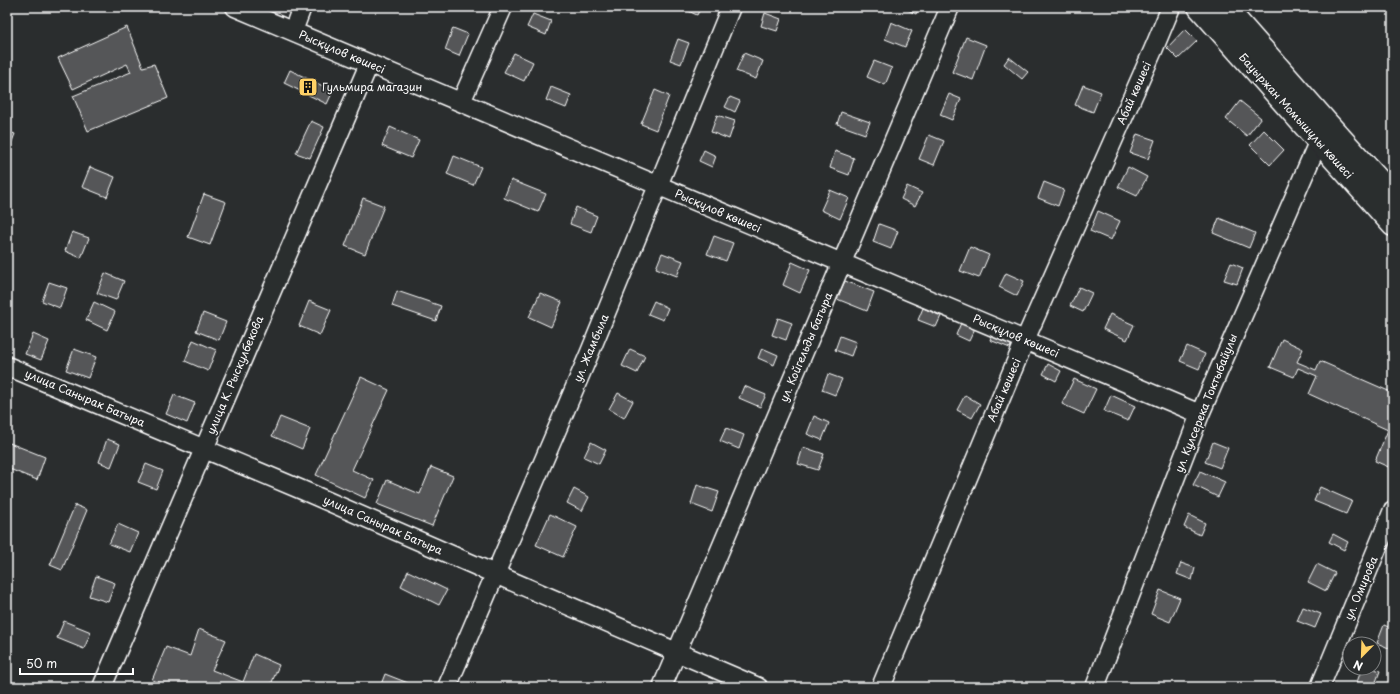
<svg xmlns="http://www.w3.org/2000/svg" width="1400" height="694" viewBox="0 0 1400 694" font-family="'Playpen Sans',sans-serif">
<rect width="100%" height="100%" fill="#2a2d2e"/>
<filter id="ink" filterUnits="userSpaceOnUse"><feTurbulence type="fractalNoise" baseFrequency=".025" numOctaves="2"/><feDisplacementMap in="SourceGraphic" scale="8" xChannelSelector="R" yChannelSelector="G"/><feConvolveMatrix kernelMatrix="1 2 1 2 8 2 1 2 1" color-interpolation-filters="sRGB"/></filter>
<g filter="url(#ink)">
<!-- building -->
<path fill="#555758" stroke="#fff" d="M 687,7 L 701,7 L 697,15 L 686,10 Z
M 902,7 L 920,7 L 916,14 Z
M 765,13 L 781,19 L 777,31 L 761,26 Z
M 533,14 L 551,21 L 546,35 L 527,27 Z
M 891,22 L 912,31 L 905,47 L 885,39 Z
M 127,27 L 143,67 L 154,64 L 168,98 L 88,131 L 73,96 L 131,72 L 127,64 L 73,89 L 58,58 Z
M 453,28 L 468,34 L 459,56 L 445,50 Z
M 1185,29 L 1197,41 L 1178,59 L 1167,48 Z
M 966,37 L 986,45 L 973,80 L 952,72 Z
M 678,39 L 689,43 L 681,64 L 670,60 Z
M 514,53 L 533,62 L 524,81 L 504,72 Z
M 744,53 L 763,61 L 756,79 L 736,71 Z
M 1009,57 L 1028,72 L 1022,79 L 1004,64 Z
M 874,61 L 892,68 L 885,85 L 867,77 Z
M 290,70 L 333,91 L 327,104 L 284,83 Z
M 1083,85 L 1101,92 L 1093,112 L 1075,105 Z
M 551,87 L 571,95 L 566,108 L 546,100 Z
M 655,90 L 669,96 L 656,130 L 641,124 Z
M 949,94 L 961,99 L 952,120 L 940,115 Z
M 730,97 L 740,101 L 735,112 L 725,107 Z
M 1240,101 L 1261,118 L 1247,136 L 1226,119 Z
M 841,112 L 870,122 L 865,134 L 837,124 Z
M 717,115 L 735,121 L 729,139 L 711,132 Z
M 311,121 L 324,127 L 310,158 L 296,153 Z
M 390,127 L 419,140 L 411,158 L 382,146 Z
M 1264,130 L 1284,150 L 1270,165 L 1250,145 Z
M 7,131 L 15,134 L 7,154 Z
M 1137,134 L 1155,140 L 1148,159 L 1130,153 Z
M 929,135 L 944,141 L 934,165 L 919,159 Z
M 704,150 L 716,156 L 712,167 L 699,161 Z
M 835,151 L 854,158 L 849,175 L 830,168 Z
M 454,156 L 481,167 L 473,185 L 447,174 Z
M 90,167 L 115,177 L 107,197 L 82,187 Z
M 1128,167 L 1147,177 L 1137,196 L 1118,187 Z
M 511,180 L 546,194 L 538,212 L 504,198 Z
M 1044,182 L 1064,190 L 1058,206 L 1038,198 Z
M 907,186 L 922,193 L 915,206 L 901,199 Z
M 830,190 L 849,198 L 840,219 L 821,210 Z
M 204,194 L 226,202 L 210,245 L 188,237 Z
M 363,198 L 384,206 L 365,254 L 345,246 Z
M 576,207 L 597,216 L 591,232 L 570,224 Z
M 1098,211 L 1120,221 L 1111,240 L 1090,231 Z
M 1219,218 L 1255,233 L 1249,248 L 1213,233 Z
M 879,224 L 898,231 L 891,249 L 873,242 Z
M 72,232 L 89,238 L 81,258 L 65,251 Z
M 714,236 L 733,243 L 726,261 L 707,254 Z
M 970,247 L 989,255 L 979,278 L 960,271 Z
M 662,253 L 683,261 L 677,276 L 656,268 Z
M 792,262 L 810,270 L 800,293 L 783,285 Z
M 1231,263 L 1243,268 L 1237,284 L 1224,280 Z
M 105,273 L 124,281 L 116,300 L 97,293 Z
M 1006,273 L 1024,281 L 1017,296 L 999,287 Z
M 845,281 L 874,292 L 867,311 L 837,299 Z
M 49,282 L 67,288 L 60,308 L 42,301 Z
M 1079,287 L 1092,293 L 1083,312 L 1070,306 Z
M 397,291 L 441,306 L 436,321 L 392,306 Z
M 540,293 L 562,302 L 551,327 L 529,317 Z
M 309,301 L 331,310 L 320,335 L 299,326 Z
M 654,301 L 668,308 L 663,320 L 648,314 Z
M 94,302 L 115,312 L 107,330 L 86,320 Z
M 923,308 L 941,316 L 936,327 L 918,320 Z
M 203,313 L 226,322 L 219,340 L 196,331 Z
M 1110,314 L 1134,325 L 1127,340 L 1103,329 Z
M 778,318 L 792,323 L 786,340 L 772,335 Z
M 963,318 L 977,324 L 969,341 L 956,335 Z
M 993,332 L 1013,341 L 1010,348 L 990,340 Z
M 33,334 L 49,341 L 41,360 L 25,354 Z
M 840,336 L 856,342 L 851,356 L 835,350 Z
M 1282,339 L 1303,349 L 1297,362 L 1316,370 L 1320,361 L 1393,393 L 1393,469 L 1375,461 L 1388,430 L 1309,394 L 1317,376 L 1298,368 L 1294,377 L 1270,367 Z
M 193,340 L 216,350 L 208,371 L 185,361 Z
M 1187,346 L 1205,354 L 1199,369 L 1180,361 Z
M 762,348 L 778,355 L 774,365 L 758,358 Z
M 74,349 L 96,357 L 88,378 L 66,370 Z
M 630,349 L 645,356 L 637,373 L 622,366 Z
M 1048,364 L 1061,371 L 1056,381 L 1043,374 Z
M 828,374 L 842,379 L 835,395 L 822,390 Z
M 361,377 L 389,390 L 352,470 L 374,480 L 365,498 L 316,475 Z
M 1074,379 L 1096,389 L 1084,414 L 1062,404 Z
M 744,386 L 766,395 L 760,407 L 739,398 Z
M 618,393 L 633,401 L 624,418 L 609,409 Z
M 174,395 L 195,403 L 187,423 L 166,414 Z
M 965,395 L 980,404 L 972,418 L 957,410 Z
M 1111,395 L 1135,406 L 1128,421 L 1104,411 Z
M 814,416 L 829,423 L 822,440 L 807,434 Z
M 280,417 L 310,429 L 302,449 L 272,436 Z
M 726,428 L 744,435 L 739,449 L 720,441 Z
M 107,439 L 120,444 L 111,467 L 99,462 Z
M 7,442 L 45,457 L 37,480 L 7,468 Z
M 591,442 L 606,450 L 599,464 L 584,457 Z
M 1213,442 L 1228,448 L 1220,468 L 1205,462 Z
M 803,447 L 824,454 L 818,470 L 798,464 Z
M 146,464 L 163,471 L 156,489 L 138,482 Z
M 431,467 L 453,476 L 432,526 L 377,504 L 387,480 L 420,494 Z
M 1200,471 L 1225,482 L 1218,497 L 1193,485 Z
M 697,485 L 719,492 L 712,512 L 691,504 Z
M 1320,487 L 1352,501 L 1346,514 L 1314,501 Z
M 574,489 L 589,497 L 582,511 L 567,503 Z
M 75,505 L 87,510 L 62,570 L 50,565 Z
M 550,514 L 577,527 L 563,557 L 536,545 Z
M 1189,515 L 1205,523 L 1200,535 L 1184,527 Z
M 118,524 L 138,533 L 130,552 L 109,544 Z
M 1333,534 L 1348,542 L 1344,550 L 1329,542 Z
M 1181,563 L 1195,568 L 1192,580 L 1177,574 Z
M 1317,564 L 1335,573 L 1326,591 L 1308,582 Z
M 408,571 L 447,590 L 439,605 L 401,586 Z
M 96,576 L 115,583 L 108,602 L 89,596 Z
M 1160,590 L 1180,598 L 1170,622 L 1151,614 Z
M 1303,607 L 1321,614 L 1315,628 L 1297,621 Z
M 64,621 L 91,632 L 84,649 L 57,638 Z
M 1384,625 L 1393,629 L 1393,644 L 1391,649 L 1377,643 Z
M 199,629 L 226,640 L 212,670 L 243,682 L 254,654 L 279,665 L 270,687 L 173,687 L 152,680 L 166,647 L 190,656 Z
M 1362,668 L 1372,668 L 1380,671 L 1374,687 L 1357,682 Z
M 385,674 L 408,683 L 406,687 L 380,687 Z"/>
<g fill="none" stroke-linecap="round" stroke-linejoin="round">
<!-- minor casing -->
<g stroke="#fff" stroke-width="21">
<path id="minor" d="M 235,7 L 1200,414
M 293,31 L 302,7
M 461,102 L 503,7
M 7,366 L 302,490 L 495,574 L 758,687
M 102,687 L 369,64
M 447,687 L 590,352 L 731,7
M 662,687 L 950,7
M 881,687 L 1025,340 L 1154,48 L 1171,7
M 1095,687 L 1200,414 L 1323,131
M 1320,687 L 1393,510"/>
</g>
<!-- tertiary casing -->
<g stroke="#fff" stroke-width="25">
<path id="tertiary" d="M 1199,7 L 1393,225
M 1225,7 L 1327,123 L 1393,196"/>
</g>
<!-- minor -->
<use href="#minor" stroke="#2a2d2e" stroke-width="18"/>
<!-- tertiary -->
<use href="#tertiary" stroke="#2a2d2e" stroke-width="22"/>
</g>
</g>
<!-- icons -->
<defs>
<g id="building-square" transform="scale(1)"><rect x="-9" y="-9" width="18" height="18" rx="4" fill="#ffd166" stroke="#2a2d2e"/><path d="M-4-6H4V6H1V3H-1V6H-4ZM-2.5-4.3h1.7v1.8h-1.7ZM.8-4.3h1.7v1.8H.8ZM-2.5-1h1.7V.8h-1.7ZM.8-1h1.7V.8H.8Z" fill="#111"/></g>
</defs>
<g fill-rule="evenodd">
<use href="#building-square" x="308" y="87"/>
</g>
<g text-anchor="middle" stroke-width="3.5" stroke-linejoin="round" paint-order="stroke">
<!-- street labels -->
<g font-size="11" fill="#fff" stroke="#2a2d2e">
<text transform="translate(342 52) rotate(23)" y="4">Рысқұлов көшесі</text>
<text transform="translate(1134 93) rotate(-66)" y="4">Абай көшесі</text>
<text transform="translate(1296 116) rotate(48)" y="4">Бауыржан Момышұлы көшесі</text>
<text transform="translate(718 211) rotate(23)" y="4">Рысқұлов көшесі</text>
<text transform="translate(1016 336) rotate(23)" y="4">Рысқұлов көшесі</text>
<text transform="translate(806 347) rotate(-67)" y="4">ул. Койгельды батыра</text>
<text transform="translate(591 348) rotate(-67)" y="4">ул. Жамбыла</text>
<text transform="translate(235 375) rotate(-67)" y="4">улица К. Рыскулбекова</text>
<text transform="translate(1004 390) rotate(-67)" y="4">Абай көшесі</text>
<text transform="translate(85 398) rotate(23)" y="4">улица Санырак Батыра</text>
<text transform="translate(1206 403) rotate(-68)" y="4">ул. Кулсерека Токтыбайулы</text>
<text transform="translate(383 525) rotate(24)" y="4">улица Санырак Батыра</text>
<text transform="translate(1361 588) rotate(-67)" y="4">ул. Омирова</text>
</g>
<!-- poi labels -->
<g font-size="11" fill="#fff" stroke="#2a2d2e" text-anchor="start">
<text x="322" y="91">Гульмира магазин</text>
</g>
</g>
<!-- margin -->
<rect width="1400" height="694" fill="none" stroke="#2a2d2e" stroke-width="24"/>
<rect x="12" y="12" width="1376" height="670" fill="none" stroke="#fff" stroke-width="1.5" filter="url(#ink)"/>
<!-- north arrow -->
<g transform="translate(1362 656) rotate(203)"><circle r="19" fill="#2a2d2e" stroke="#7f8182"/>
<path d="M0-3L7 15L0 10L-7 15Z" fill="#ffd166"/>
<text y="-6" font-size="11" font-weight="bold" text-anchor="middle" fill="#ffffff">N</text>
</g>
<!-- scale -->
<path d="M20 668v6h113v-6" fill="none" stroke="#ffffff" stroke-width="2"/>
<text x="26" y="668" font-size="12" fill="#ffffff" stroke="#2a2d2e" stroke-width="3" paint-order="stroke">50 m</text>
</svg>
